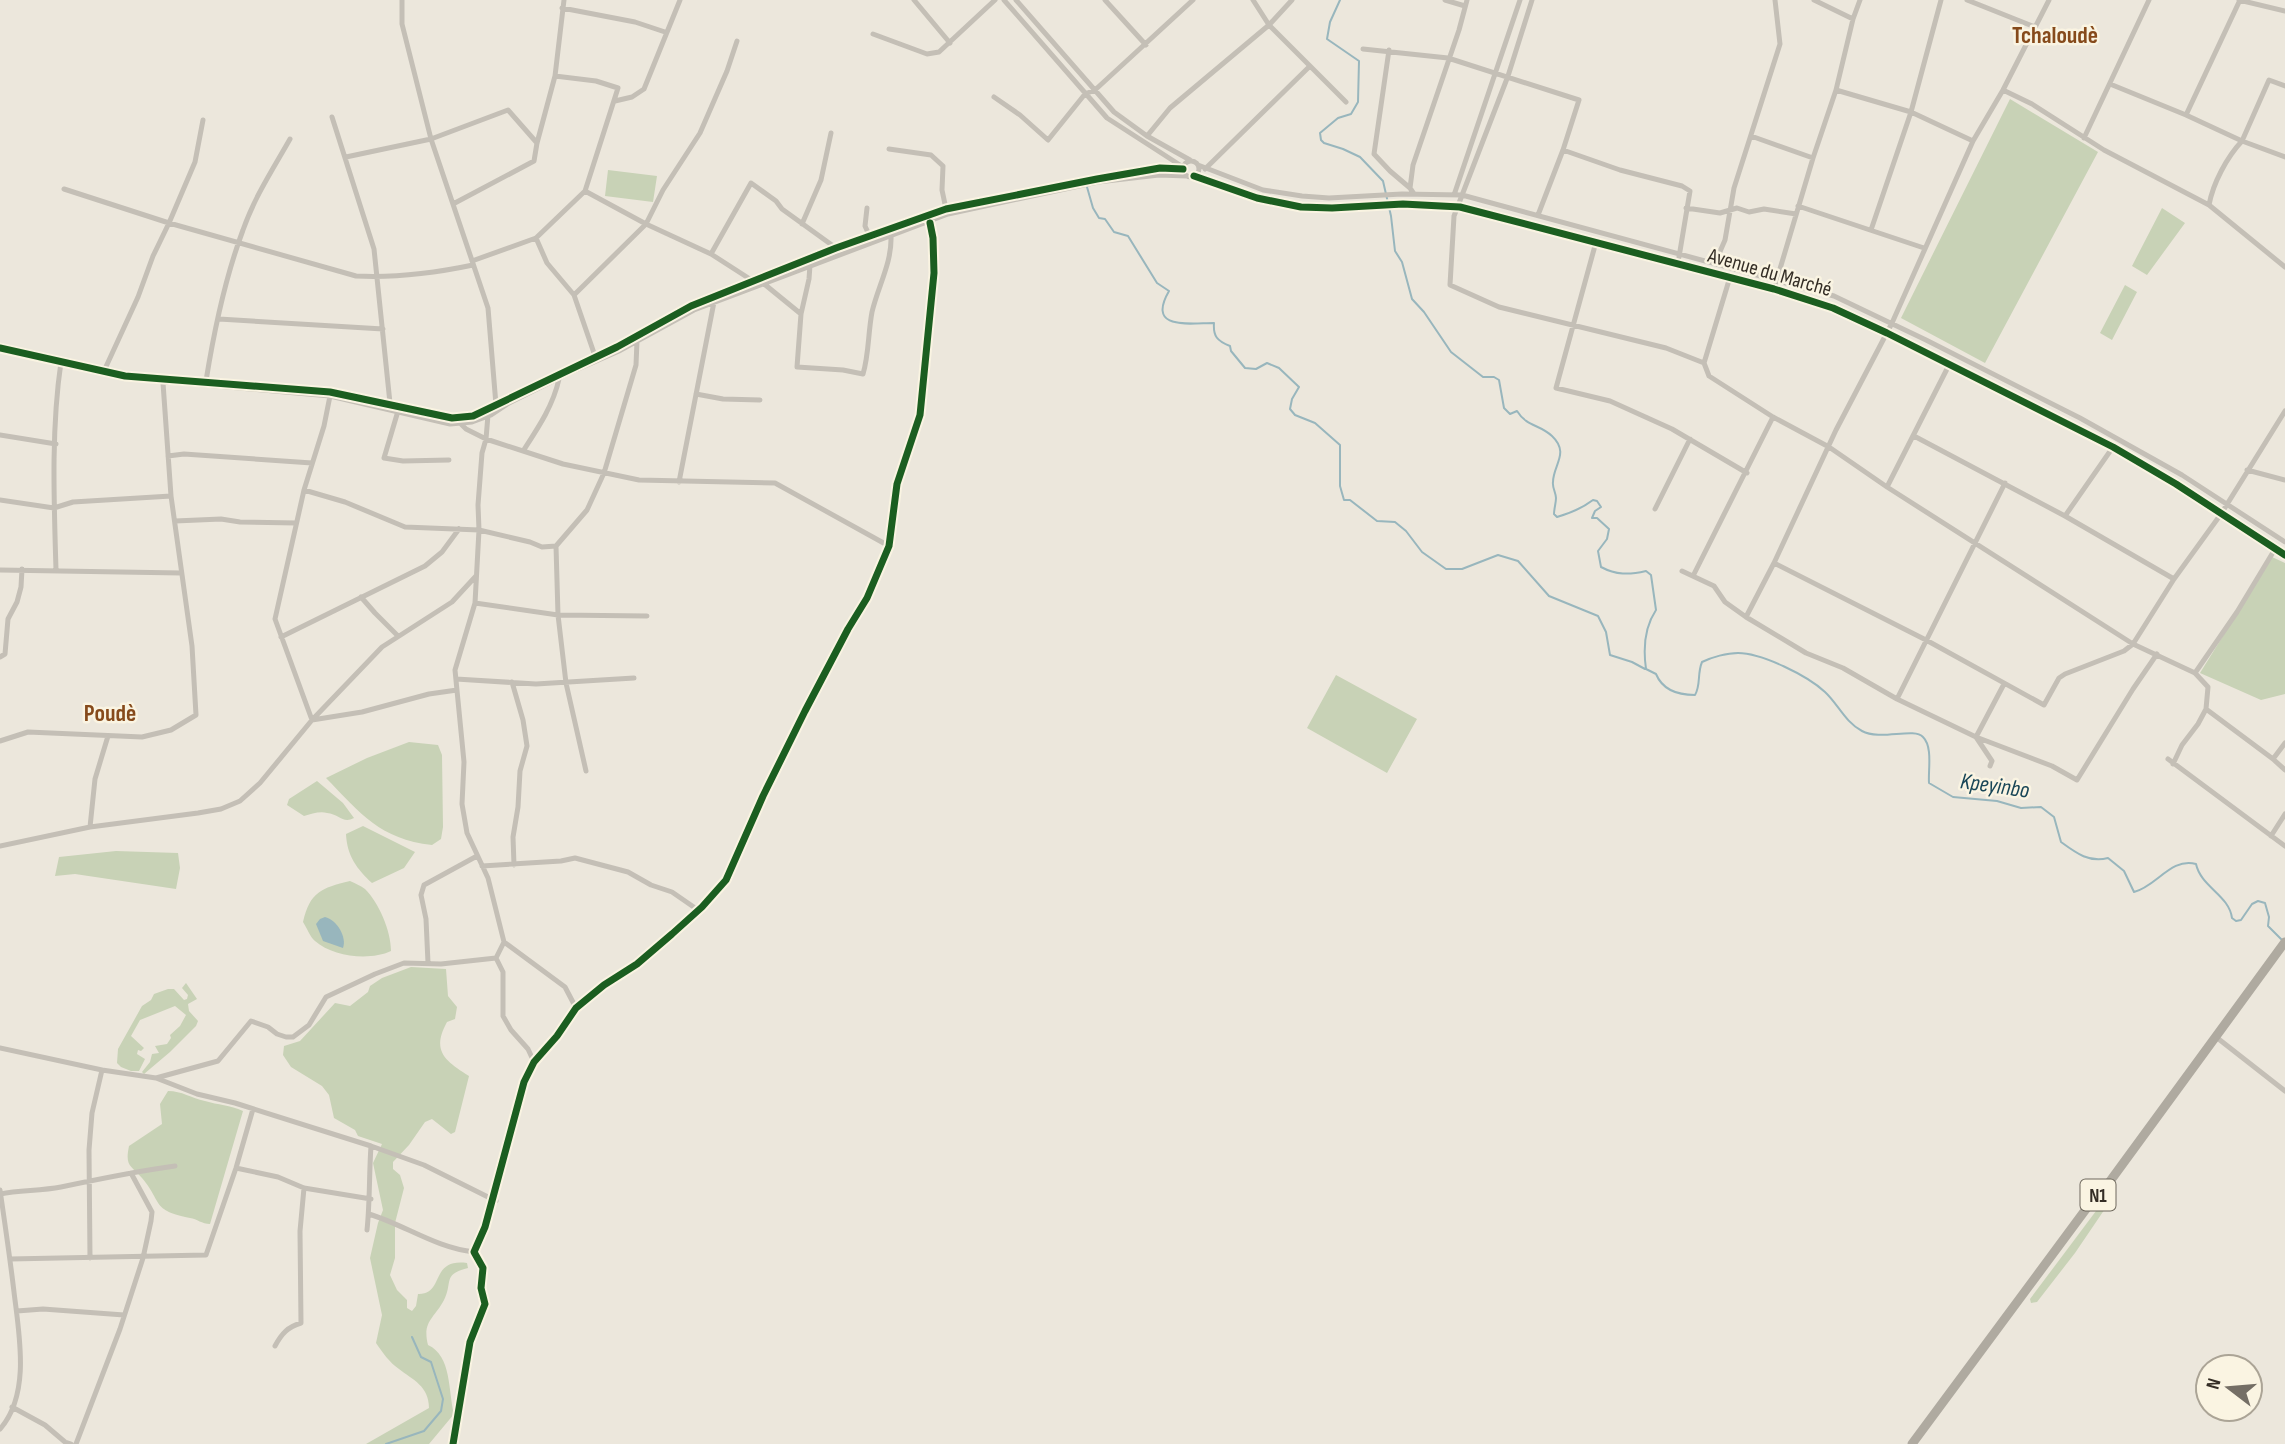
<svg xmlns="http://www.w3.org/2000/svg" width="2285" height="1444" viewBox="0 0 2285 1444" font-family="'Sofia Sans Condensed',sans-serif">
<rect width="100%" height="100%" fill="#ece7dc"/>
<!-- green -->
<path fill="#c8d2b6" d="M 2010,99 L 2098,152 L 1985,363 L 1901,318 Z
M 608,170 L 657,176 L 653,202 L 605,196 Z
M 2162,208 L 2185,223 L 2147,275 L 2132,266 Z
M 2125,285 L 2137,292 L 2112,340 L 2100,333 Z
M 2272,557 L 2285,563 L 2285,694 L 2261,700 L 2200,673 Z
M 1336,675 L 1417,719 L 1387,773 L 1307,728 Z
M 409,742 L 438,745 L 442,755 L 443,827 L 441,839 L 432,845 C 380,839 361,814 326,778 L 367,758 Z
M 317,781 L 343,803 L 354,818 C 343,824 339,814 327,813 C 320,811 311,814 304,816 L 287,805 L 289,799 Z
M 363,826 L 415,852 L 404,868 L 372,883 C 357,869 347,856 346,834 Z
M 116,851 L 178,853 L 180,868 L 176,889 L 75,874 L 55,876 L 59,857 Z
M 350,881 C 355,883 361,886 365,889 C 379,903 391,931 391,951 C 370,961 333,957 315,941 C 310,937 307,928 303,922 C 310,892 321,888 350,881 Z
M 411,967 L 446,969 L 448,996 L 457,1007 L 455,1019 L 447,1022 C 431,1051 445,1061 469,1076 L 455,1132 L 451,1134 L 432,1119 L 425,1122 L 409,1145 L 393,1162 L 393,1169 L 400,1175 L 404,1188 L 395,1223 L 395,1258 L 390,1275 L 397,1290 L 407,1300 L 407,1308 L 412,1311 L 416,1306 L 418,1294 C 445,1295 429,1258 467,1263 L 468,1268 C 442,1274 453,1283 444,1300 C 434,1319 422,1321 428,1345 C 452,1356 448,1391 454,1414 L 429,1444 L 366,1444 L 429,1408 C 429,1386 413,1380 399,1369 C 389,1362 383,1353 376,1343 L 382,1315 L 370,1258 L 378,1223 L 383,1210 L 373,1163 L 382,1144 L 358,1136 L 355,1130 L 334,1118 L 329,1095 L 322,1086 L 291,1067 L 283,1055 L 284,1046 L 300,1041 L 335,1003 L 350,1006 L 368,992 L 370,986 L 382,978 Z
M 186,983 L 197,999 L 188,1004 L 189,1011 L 198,1021 L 196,1026 L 170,1052 L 144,1074 L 142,1072 L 150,1062 L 152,1054 L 159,1053 L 155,1046 L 167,1044 L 171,1038 L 170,1035 L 180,1026 L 186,1015 L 175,1006 L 140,1020 L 131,1036 L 144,1048 L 141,1051 L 138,1050 L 137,1054 L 145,1059 L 139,1071 L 131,1071 L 121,1067 L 117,1063 L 118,1049 L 142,1006 L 151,1000 L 154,994 L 168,989 L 174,989 L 184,1000 L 187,999 L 188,995 L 182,988 Z
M 168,1091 C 182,1091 191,1098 205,1101 C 218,1105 230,1105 243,1111 L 210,1224 C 202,1224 197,1219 190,1218 C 151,1210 163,1203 142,1178 C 130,1165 125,1166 129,1146 L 162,1124 L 160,1104 Z
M 2111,1191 L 2114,1194 L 2113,1197 L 2075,1253 L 2037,1302 L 2031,1303 L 2030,1299 Z"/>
<!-- water -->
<path fill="#98b6bd" d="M 325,917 C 337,920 347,937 343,948 L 323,941 L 316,924 L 320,919 Z"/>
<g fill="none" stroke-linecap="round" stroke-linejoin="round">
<!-- stream -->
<path stroke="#98b6bd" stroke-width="2" d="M 1340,0 L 1330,22 L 1327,39 L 1359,61 L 1358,102 L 1351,114 L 1338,118 L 1320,133 L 1321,140 L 1324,143 L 1343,149 L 1360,157 L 1383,181 L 1391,216 L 1395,251 L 1402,262 L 1412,299 L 1424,312 L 1451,352 L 1483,377 L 1494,377 L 1499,380 L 1504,408 L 1510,414 L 1517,411 C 1527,427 1539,424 1552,436 C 1570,453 1553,465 1553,482 C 1552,487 1556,493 1556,498 C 1556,503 1554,509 1554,514 L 1557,517 C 1571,513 1581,509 1593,500 L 1597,501 L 1601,507 L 1595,511 L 1592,518 L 1597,518 L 1609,529 L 1607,539 L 1598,551 L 1601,567 C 1616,575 1629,575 1646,571 L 1651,575 L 1656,610 C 1644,628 1643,648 1646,669 L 1656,674 C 1663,691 1679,695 1695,695 C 1701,685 1697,674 1702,662 C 1712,657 1727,653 1738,653 C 1762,653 1808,676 1825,692 C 1838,704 1845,722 1862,731 C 1880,741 1914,727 1923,737 C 1933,747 1928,770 1929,783 L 1953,797 L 1997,801 L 2021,808 L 2041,807 L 2054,817 L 2061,842 C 2076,853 2089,863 2108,858 L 2124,871 L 2134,892 C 2156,887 2171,857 2196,864 C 2201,887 2229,895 2232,918 L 2236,921 L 2241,920 L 2252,904 L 2258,901 L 2265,903 L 2269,917 L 2268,926 L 2282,940
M 1087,187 L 1093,208 L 1099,218 L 1105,219 L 1114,232 L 1128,236 L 1157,283 L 1169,291 C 1146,331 1190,323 1214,323 C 1213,336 1217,341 1230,346 L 1231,351 L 1245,368 L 1256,369 L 1267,363 L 1279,368 L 1299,387 L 1292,399 L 1290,409 L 1295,415 L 1315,423 L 1340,445 L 1340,486 L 1344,500 L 1350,500 L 1377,521 L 1395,522 L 1406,531 L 1422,552 L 1446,569 L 1462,569 L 1498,555 L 1518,561 L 1549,596 L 1598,616 L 1606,632 L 1610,655 L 1632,662 L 1645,669
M 386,1444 L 424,1431 L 441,1411 L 443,1399 L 431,1362 L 421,1357 L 412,1337"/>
<!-- minor -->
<path stroke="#c4bfb6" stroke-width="5" d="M 402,0 L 402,24 L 431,139 L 488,308 L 496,405
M 914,0 L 950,43
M 1004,0 L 1107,118 L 1183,167
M 1016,0 L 1114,112 L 1147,136 L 1190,160
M 1105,0 L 1146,45
M 1253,0 L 1269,25 L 1346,102
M 1445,0 L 1465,6
M 1532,0 L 1508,76 L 1454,216 L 1450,285 L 1499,307 L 1666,348 L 1704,363
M 1814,0 L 1853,19
M 1967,0 L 2035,27
M 2239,0 L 2285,11
M 2240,0 L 2186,115 L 2242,141 L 2269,80 L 2285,86
M 562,8 L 635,22 L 665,32
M 873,34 L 927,54 L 939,52 L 995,0
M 1363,49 L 1448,58 L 1579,100 L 1563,150 L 1538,215
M 1389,50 L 1374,154 L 1390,171 L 1410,188
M 2110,84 L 2186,115
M 1836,90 L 1911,112 L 1973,141
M 2003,90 L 2032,104 L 2104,150 L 2209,205 L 2285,267
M 994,97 L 1020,115 L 1048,140 L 1085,94 L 1095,90 L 1193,0
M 615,101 L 632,97 L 644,89 L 680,0
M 332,117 L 374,249 L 390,403
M 1147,136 L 1170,108 L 1269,25 L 1292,0
M 1751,136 L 1813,158
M 2084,138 L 2149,0
M 889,149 L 931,155 L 943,166 L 942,190 L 946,209
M 1563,150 L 1620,170 L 1682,186 L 1690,191 L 1679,257
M 346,157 L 431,139 L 508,110 L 537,143
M1183 169a8 8 0 1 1 16 0a8 8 0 1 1-16 0Z
M 1198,165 L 1263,190 L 1302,196 L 1329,198 L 1402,194 L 1462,195 L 1834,296 L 1926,340 L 2080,418 L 2182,475 L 2285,542
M 1205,169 L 1310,66
M 1194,176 L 1257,198 L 1301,207 L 1332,208 L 1403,204 L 1460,207 L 1774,289 L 1833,308 L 1887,333 L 2113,447 L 2176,484 L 2285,555
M 64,189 L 169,223 L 195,162 L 203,120
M 585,191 L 646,224 L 711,254 L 753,281
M 1414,194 L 1410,188 L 1413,165 L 1459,30 L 1467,0
M 1454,195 L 1520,0
M 453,204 L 534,161 L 537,143 L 555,76 L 564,0
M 2209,205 C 2213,183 2227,157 2242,141 L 2285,157
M 1798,206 L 1924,248
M 867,208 L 865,226 L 870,237
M 1686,208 L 1720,213 L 1737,208 L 1749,212 L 1764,209 L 1796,214
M 802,224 L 821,180 L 831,133
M 1871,230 L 1911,112 L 1941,0
M 536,238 L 547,263 L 574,295 L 595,356
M 1596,242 L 1556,388 L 1610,401 L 1672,429 L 1747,473
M 711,254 L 751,183 L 776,201 L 782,209 L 836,248
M 472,261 L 536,238 L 585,191 L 618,88 L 596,81 L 555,76
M 1715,263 L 1725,240 L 1734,188 L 1780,44 L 1775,0
M 810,265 L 809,279 L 801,314 L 797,367 L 843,370 L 863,374 C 869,354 868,333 872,312 C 878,286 892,263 891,236
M 1730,277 L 1704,363 L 1709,376 L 1773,417 L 1829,447 L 1887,487 L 2133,644 L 2195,673
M 763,283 L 801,314
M 1774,289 L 1813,158 L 1836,90 L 1853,19 L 1860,0
M 574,295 L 646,224 L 663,190 L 700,133 L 727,71 L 737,41
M 219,319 L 383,329
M 0,348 L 125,376 L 330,392 L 452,418 L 473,416 L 617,347 L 691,306 L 836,248 L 946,209 L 1097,179 L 1160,168 L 1183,169
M 104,371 L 138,297 L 153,256 L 169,223 L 356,276 C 395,278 435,273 473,265
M 147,380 L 330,396 L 450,424 L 472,422 L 491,415 L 509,403 L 569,373 L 619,351 L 694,310 L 948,214 L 1098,182 L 1159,175 L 1187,176
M 206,381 C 214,331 225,278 243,230 C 254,198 273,169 290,139
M 696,394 L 723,399 L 760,400
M 330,396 L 324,426 L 304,490 L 275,619 L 312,720 L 362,712 L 429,694 L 457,690
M 398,411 L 384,458 L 403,461 L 449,460
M 488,415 L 486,439 L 482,453 L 478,505 L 479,530 L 475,603 L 455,670 L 464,762 L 462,804 L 467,833 L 488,878 L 504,942 L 565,987 L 576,1008
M 461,424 L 466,429 L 486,439 L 563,464 L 639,480 L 775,483 L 889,546
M 0,435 L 56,444
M 1914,436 L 2065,516 L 2174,579
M 523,451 C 538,428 553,406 559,379
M 168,456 L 184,454 L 312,463
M 2247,470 L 2285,480
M 679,482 L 714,302
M 1887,487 L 1949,365
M 304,490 L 345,502 L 405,527 L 479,530 L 530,542 L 542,547 L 556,546 L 587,510 L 604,473 L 636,365 L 637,341
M 0,500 L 54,508 L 73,502 L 171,496
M 1655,509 L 1690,439
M 2065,516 L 2113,447
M 175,521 L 221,519 L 240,522 L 296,523
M 556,546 L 558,615 L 566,683 L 586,771
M 1774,563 L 1926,640 L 2044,705 L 2059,678 L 2065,674 L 2124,651 L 2133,644 L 2174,579 L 2221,514 L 2285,411
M 0,570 L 181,573
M 56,570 C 54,501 51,430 61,362
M 1682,571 L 1714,586 L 1725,602 L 1746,617 L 1806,653 L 1843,668 L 1897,699 L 1976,737 L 2052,766 L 2077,780 L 2133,689 L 2157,654
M 1693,576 L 1773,417
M 361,597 L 375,613 L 398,636
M 475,603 L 558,615 L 647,616
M 1746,617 L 1774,563 L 1836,430 L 1892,323 L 1973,141 L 2003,90 L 2049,0
M 281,637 L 425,566 L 442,552 L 459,529
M 0,657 L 5,654 L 8,619 L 17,602 L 21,587 L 22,569
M 456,679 L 536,684 L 634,678
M 512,682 L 523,720 L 527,746 L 520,771 L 518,807 L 513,837 L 514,865
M 1897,699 L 2005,483
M 2206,709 L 2273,759 L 2285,770
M 0,741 L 28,732 L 142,737 L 171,730 L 196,715 L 192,646 L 171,496 L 163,383
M 2168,759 L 2285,846
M 2273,759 L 2285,743
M 2173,764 L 2182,745 L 2198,724 L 2206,709 L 2208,687 L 2195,673 L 2237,612 L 2275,549
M 1990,766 L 1992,761 L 1976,737 L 2004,684
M 90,827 L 95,779 L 108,736
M 2271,836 L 2285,814
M 0,846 L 90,827 L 198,813 L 221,809 L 240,801 L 260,783 L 312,720 L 382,647 L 452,602 L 476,576
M 482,866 L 561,861 L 575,858 L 628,872 L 651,885 L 672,892 L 698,910
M 504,942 L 496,958 L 503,972 L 503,1016 L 511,1030 L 528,1049 L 534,1062
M 428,963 L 426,919 L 421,895 L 424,885 L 477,856
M 2216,1037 L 2285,1091
M 0,1048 L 102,1070 L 156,1078 L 197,1094 L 235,1103 L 371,1146 L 424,1165 L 496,1201
M 156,1078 L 218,1061 L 251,1021 L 268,1027 L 277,1034 L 286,1037 L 293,1037 L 309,1025 L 326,997 L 375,974 L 404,963 L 441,964 L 496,958
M 236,1168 L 278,1177 L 304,1188 L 371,1199
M 0,1190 C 5,1224 10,1258 14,1292 C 19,1334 31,1394 0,1429
M 0,1194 C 20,1190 40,1191 61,1187 C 99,1179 137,1171 175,1166
M 369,1214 C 405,1225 436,1248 474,1252
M 367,1230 C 370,1202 369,1174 371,1146
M 90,1258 L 89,1150 L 92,1113 L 102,1070
M 10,1259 L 206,1255 L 236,1168 L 253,1109
M 17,1311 L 43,1309 L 124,1315
M 275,1346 C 282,1333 288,1327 301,1323 L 300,1231 L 304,1188
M 12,1407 L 45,1425 L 65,1442 L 71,1444
M 76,1444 L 120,1329 L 143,1258 L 151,1221 L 152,1212 L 131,1173
M 453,1444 L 470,1342 L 485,1304 L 481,1288 L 483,1268 L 474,1252 L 485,1227 L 524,1082 L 534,1062 L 557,1036 L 576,1008 L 604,985 L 637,964 L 672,934 L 702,907 L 726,880 L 763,796 L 805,711 L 848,629 L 867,598 L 889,546 L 897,484 L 920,415 L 934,273 L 933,238 L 930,223"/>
<!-- trunk -->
<path stroke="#afaaa0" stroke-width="9" d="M 1912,1444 L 2089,1205 L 2108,1184 L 2285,942"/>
<!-- cycleway casing -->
<g stroke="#faf4e2" stroke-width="11">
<path id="cycleway" d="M 1194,176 L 1257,198 L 1301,207 L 1332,208 L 1403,204 L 1460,207 L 1774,289 L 1833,308 L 1887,333 L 2113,447 L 2176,484 L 2285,555
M 0,348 L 125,376 L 330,392 L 452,418 L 473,416 L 617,347 L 691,306 L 836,248 L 946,209 L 1097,179 L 1160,168 L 1183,169
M 453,1444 L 470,1342 L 485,1304 L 481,1288 L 483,1268 L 474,1252 L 485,1227 L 524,1082 L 534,1062 L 557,1036 L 576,1008 L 604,985 L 637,964 L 672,934 L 702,907 L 726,880 L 763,796 L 805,711 L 848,629 L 867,598 L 889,546 L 897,484 L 920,415 L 934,273 L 933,238 L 930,223"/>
</g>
<!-- cycleway -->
<use href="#cycleway" stroke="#1b5e20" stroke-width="7"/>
</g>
<g text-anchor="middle" stroke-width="5" stroke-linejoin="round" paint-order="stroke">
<!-- shield labels -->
<rect fill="#faf4e2" stroke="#6f695e" stroke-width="2" x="2080.5" y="1179.5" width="35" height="31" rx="5"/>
<g font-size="19" font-weight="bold" fill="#342d25">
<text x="2098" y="1202">N1</text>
</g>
<!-- street labels -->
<g font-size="21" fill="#342d25" stroke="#faf4e2">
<text transform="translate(1770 272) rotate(16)" y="7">Avenue du Marché</text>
</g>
<!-- water labels -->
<g font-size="23" font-style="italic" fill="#194657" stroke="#faf4e2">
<text transform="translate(1995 785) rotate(8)" y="8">Kpeyinbo</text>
</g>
<!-- quarter labels -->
<g font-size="24" font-weight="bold" fill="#864a1b" stroke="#faf4e2">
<text x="2055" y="43">Tchaloudè</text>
<text x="110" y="721">Poudè</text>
</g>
</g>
<!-- north arrow -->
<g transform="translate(2229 1388) rotate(286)"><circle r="33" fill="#faf4e2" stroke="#aba496" stroke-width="2"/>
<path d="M0-5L12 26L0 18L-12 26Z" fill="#746e65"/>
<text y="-10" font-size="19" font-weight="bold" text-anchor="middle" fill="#342d25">N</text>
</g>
</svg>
